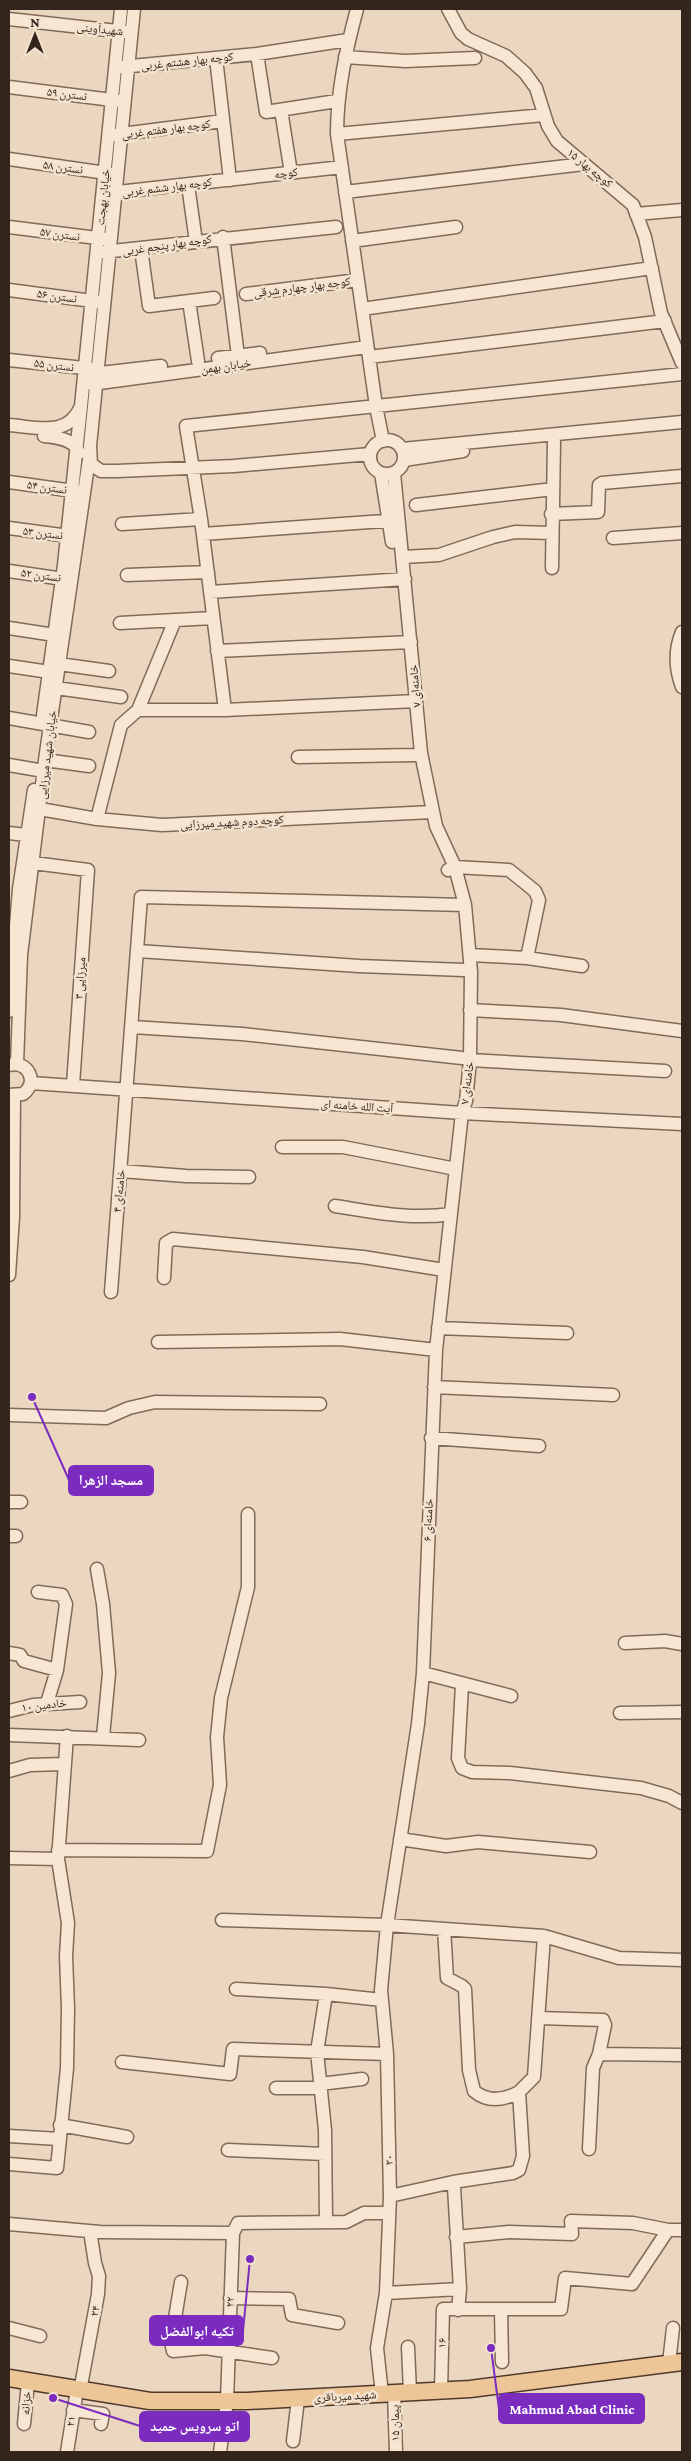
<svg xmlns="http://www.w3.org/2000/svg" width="691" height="2461" viewBox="0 0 691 2461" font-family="'Crimson Pro','Noto Naskh Arabic',serif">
<rect width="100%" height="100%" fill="#ebd7bf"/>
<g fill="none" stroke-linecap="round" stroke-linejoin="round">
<!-- minor casing -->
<g stroke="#826959" stroke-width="15">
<path id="minor" d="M 134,9 L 90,446 L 91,464 L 101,471 L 117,471 L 234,466 L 370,454
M 357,9 C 346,50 337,91 337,134 L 376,406 L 383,441
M 448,9 L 461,33 L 468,39 L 506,56 L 525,73 L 536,88 L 548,126 L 557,141 L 633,205 L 645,237 L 661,313 L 682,363
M 9,19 L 126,32
M 257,54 L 266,112 L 337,101
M 345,57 L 405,61 L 475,58
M 216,58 L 230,180
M 121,67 L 257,54 L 348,40
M 9,87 L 120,101
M 281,110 L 291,173
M 337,134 L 544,115
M 114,135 L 223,121
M 9,159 L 113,174
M 188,185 L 196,242
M 345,192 L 584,164
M 109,193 L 342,167
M 636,214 L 682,210
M 9,227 L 105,239
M 223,237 L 238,356
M 352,241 L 456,227
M 141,249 L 149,306 L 214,298
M 103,252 L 336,227
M 9,290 L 100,302
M 246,294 L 358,280
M 189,301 L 198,361
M 362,309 L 652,268
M 369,357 L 665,321
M 218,358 L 260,353
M 9,360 L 93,369
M 92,374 L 161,366
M 92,384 L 367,347
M 9,425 C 37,427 68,438 81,406 L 121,9
M 44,436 C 56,437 75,439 79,453
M370 457a17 17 0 1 1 34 0a17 17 0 1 1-34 0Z
M 402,449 L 682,422
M 404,460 L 463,451
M 381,473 L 392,542
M 9,482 L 81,492
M 416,505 L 553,489
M 551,514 L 598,512 L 599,485 L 602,483 L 682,476
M 122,524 L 201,519
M 9,528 L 76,537
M 203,534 L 398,520
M 613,538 L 682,533
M 403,557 L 439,555 L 493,537 L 515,532 L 552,533
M 552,568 L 554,441
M 9,571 L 70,580
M 127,575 L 208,572
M 210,592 L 405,579
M 120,623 L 213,618
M 9,628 L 61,636
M 682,632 C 674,651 675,668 682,687
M 217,651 L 411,642
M 59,664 L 109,671
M 9,666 L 56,673
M 56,688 L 121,697
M 416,701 L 225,710 L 201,519 L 186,426 L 682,374
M 138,710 L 225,710
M 43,715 L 64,565 L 81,406
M 9,718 L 89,732
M 298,757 L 415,755
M 45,760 L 89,766
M 9,765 L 44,771
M 34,808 L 97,819 L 162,825 L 433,812
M 97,819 L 121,725 L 138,710 L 175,620
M 9,833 L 35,836
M 33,863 L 88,870 L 73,1085
M 448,870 L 455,867 L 509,870 L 535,891 L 539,900 L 527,958
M 138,951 L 359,966 L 464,970
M 470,955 L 527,958 L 582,966
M 470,1010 L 561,1015 L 682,1031
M 9,1011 L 19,889 L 34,790
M 132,1027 L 242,1034 L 462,1058
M 470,1060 L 665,1071
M 17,1064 L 21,955 L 45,760 L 89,459
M 9,1065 C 28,1060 39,1082 23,1094 L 9,1095
M 31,1083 L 462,1113 L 682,1124
M 282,1147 L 343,1147 L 456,1169
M 121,1171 L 186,1176 L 249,1177
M 335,1206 C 374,1212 411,1220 451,1214
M 9,1275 L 13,1217 L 14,1096
M 164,1278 L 166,1243 L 173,1239 L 363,1257 L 444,1270
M 111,1292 L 141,897 L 465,905
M 438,1328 L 567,1333
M 158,1342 L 340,1339 L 436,1350
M 434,1387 L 613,1395
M 9,1415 L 106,1418 L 129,1408 L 155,1402 L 320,1404
M 431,1438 L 539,1446
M 9,1502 L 21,1502
M 9,1536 L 16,1536
M 97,1569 L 103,1604 L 109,1673 L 103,1737
M 38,1592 L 62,1595 L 66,1604 L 57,1670 L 47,1703
M 625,1643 L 665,1641 L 682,1644
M 9,1653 L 20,1655 L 24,1661 L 57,1670
M 423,1673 L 511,1696
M 462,1685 L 458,1758 L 462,1768 L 472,1772 L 510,1773 L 641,1788 L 669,1796 L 682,1803
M 9,1711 L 33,1705 L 80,1702
M 620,1713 L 682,1712
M 9,1735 L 139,1740
M 9,1771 L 30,1765 L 64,1764
M 400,1839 L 446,1846 L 478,1842 L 590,1852
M 58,1850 L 207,1851 L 220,1785 L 217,1737 L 221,1698 L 248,1587 L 248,1514
M 9,1858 L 58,1859 L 67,1736
M 222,1920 L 387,1925 L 544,1936 L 619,1958 L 682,1960
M 444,1929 L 447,1978 L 462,1986 L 465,1989 L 469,2070 L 474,2091 C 488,2103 504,2100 519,2092
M 236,1989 L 326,1994 L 382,2000
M 539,2018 L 603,2020 L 605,2025 L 599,2054 L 593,2068 L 589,2149
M 599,2054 L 682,2055
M 122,2062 L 230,2074 L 233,2049 L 387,2054
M 320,2084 L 362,2079
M 276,2088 L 320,2088
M 60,2125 L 127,2137
M 9,2136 L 59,2139
M 228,2150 L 325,2154
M 9,2164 L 57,2168 L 67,2068 L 68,2008 L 66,1956 L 68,1923 L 58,1859
M 454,2187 L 460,2289
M 390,2196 L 453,2182 L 513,2173 L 519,2170 L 523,2156 L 519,2092 L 534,2077 L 544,1936
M 326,2222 L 325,2130 L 317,2052 L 326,1994
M 9,2224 L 100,2232 L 233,2233
M 456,2237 L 509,2232 L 572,2234 L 571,2221 L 633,2223 L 668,2230 L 682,2230
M 181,2282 L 171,2342 L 173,2351 L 205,2348 L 272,2358
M 386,2293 L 460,2289 L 458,2310
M 230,2298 L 289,2299 L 292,2315 L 338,2323
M 501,2309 L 502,2362
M 9,2328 L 40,2336
M 408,2347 L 410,2392
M 669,2363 L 673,2328
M 441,2390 L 443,2309 L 561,2309 L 565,2278 L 632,2284 L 668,2230
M 80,2391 L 98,2294 L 99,2276 L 95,2263 L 90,2231
M 394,2393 L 396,2452
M 382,2394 L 377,2348 L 386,2293 L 390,2196 L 387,2054 L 381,1990 L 387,1925 L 418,1724 L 423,1673 L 436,1350 L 462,1113 L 466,1101 L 470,1060 L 471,972 L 468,938 L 465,905 L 455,867 L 436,826 L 421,753 L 394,473
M 73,2410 L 103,2414 L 101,2424
M 24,2424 L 28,2382
M 293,2441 L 298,2399
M 67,2452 L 77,2390
M 220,2452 L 227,2401 L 233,2233 L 238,2223 L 346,2222 L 364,2213 L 389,2213"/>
</g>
<!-- major casing -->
<g stroke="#50382d" stroke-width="19">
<path id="major" d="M 9,2378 L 150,2401 L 247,2401 L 470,2389 L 682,2362"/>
</g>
<!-- minor -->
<use href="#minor" stroke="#f6e6d2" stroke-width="12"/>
<!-- major -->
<use href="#major" stroke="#edc698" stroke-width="16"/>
</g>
<g text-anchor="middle" stroke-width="5" stroke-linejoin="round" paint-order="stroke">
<!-- street labels -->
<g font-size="12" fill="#33241c" stroke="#f3e3ce">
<text transform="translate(100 29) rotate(6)" y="4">شهیدآوینی</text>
<text transform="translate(187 61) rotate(-6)" y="4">کوچه بهار هشتم غربی</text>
<text transform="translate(67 94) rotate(7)" y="4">نسترن ۵۹</text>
<text transform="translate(166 129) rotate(-7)" y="4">کوچه بهار هفتم غربی</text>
<text transform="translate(63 167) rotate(8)" y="4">نسترن ۵۸</text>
<text transform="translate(590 168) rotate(39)" y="4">کوچه بهار ۱۵</text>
<text transform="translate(286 173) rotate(-7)" y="4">کوچه</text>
<text transform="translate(167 187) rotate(-7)" y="4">کوچه بهار ششم غربی</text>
<text transform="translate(103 197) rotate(-84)" y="4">خیابان بهجت</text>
<text transform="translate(60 234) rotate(8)" y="4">نسترن ۵۷</text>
<text transform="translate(167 245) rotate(-8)" y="4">کوچه بهار پنجم غربی</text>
<text transform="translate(302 287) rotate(-7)" y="4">کوجه بهار چهارم شرقی</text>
<text transform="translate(57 296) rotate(8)" y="4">نسترن ۵۶</text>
<text transform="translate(54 365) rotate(7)" y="4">نسترن ۵۵</text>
<text transform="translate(226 366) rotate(-8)" y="4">خیابان بهمن</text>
<text transform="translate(47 487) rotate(8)" y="4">نسترن ۵۴</text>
<text transform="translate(43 533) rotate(7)" y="4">نسترن ۵۳</text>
<text transform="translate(41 575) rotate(8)" y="4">نسترن ۵۲</text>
<text transform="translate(415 686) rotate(-95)" y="4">خامنه‌ای ۷</text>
<text transform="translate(47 755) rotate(-83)" y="4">خیابان شهید میرزایی</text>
<text transform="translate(232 822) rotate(-3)" y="4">کوچه دوم شهید میرزایی</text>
<text transform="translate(80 978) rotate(-86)" y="4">میرزایی ۳</text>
<text transform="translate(467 1083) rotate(-83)" y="4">خامنه‌ای ۷</text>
<text transform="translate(357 1106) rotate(4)" y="4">آیت الله خامنه ای</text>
<text transform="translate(119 1191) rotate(-85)" y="4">خامنه‌ای ۴</text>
<text transform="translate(428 1520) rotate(-88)" y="4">خامنه‌ای ۶</text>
<text transform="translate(44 1705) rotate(-7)" y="4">خادمین ۱۰</text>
<text transform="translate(389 2160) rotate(-91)" y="4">۲۰</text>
<text transform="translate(230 2302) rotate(-87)" y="4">۲۲</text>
<text transform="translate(95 2311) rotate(-80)" y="4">۲۴</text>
<text transform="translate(442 2343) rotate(-88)" y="4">۱۶</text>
<text transform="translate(345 2396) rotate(-3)" y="4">شهید میرباقری</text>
<text transform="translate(26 2403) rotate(-86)" y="4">خزانه</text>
<text transform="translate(71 2421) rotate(-81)" y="4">۲۱</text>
<text transform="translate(395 2423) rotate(-91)" y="4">پیمان ۱۵</text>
</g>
</g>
<!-- callouts -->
<path fill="none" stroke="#7b2cbf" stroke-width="2" d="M32 1397L69 1480M250 2259L243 2331M491 2348L499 2409M53 2398L140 2426"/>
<g fill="#7b2cbf" stroke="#f3e3ce" stroke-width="2">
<circle cx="32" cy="1397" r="5"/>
<circle cx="250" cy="2259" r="5"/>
<circle cx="491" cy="2348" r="5"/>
<circle cx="53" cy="2398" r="5"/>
</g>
<g fill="#7b2cbf" stroke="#7b2cbf" stroke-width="2">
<rect x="69" y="1466" width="84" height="29" rx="5"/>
<rect x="150" y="2316" width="93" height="29" rx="5"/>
<rect x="499" y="2394" width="145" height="29" rx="5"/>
<rect x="140" y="2412" width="109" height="29" rx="5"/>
</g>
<g font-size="14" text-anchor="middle" font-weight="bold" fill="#fff">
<text x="111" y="1485">مسجد الزهرا</text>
<text x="197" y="2336">تکیه ابوالفضل</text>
<text x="572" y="2414">Mahmud Abad Clinic</text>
<text x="195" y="2431">اتو سرویس حمید</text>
</g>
<!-- border -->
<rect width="691" height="2461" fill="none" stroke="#33241c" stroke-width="20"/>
<!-- north arrow -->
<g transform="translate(35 35)" stroke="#f3e3ce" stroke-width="4" paint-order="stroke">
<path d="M0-4L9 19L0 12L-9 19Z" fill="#33241c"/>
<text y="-8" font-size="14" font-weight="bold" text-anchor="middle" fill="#33241c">N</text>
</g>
</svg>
